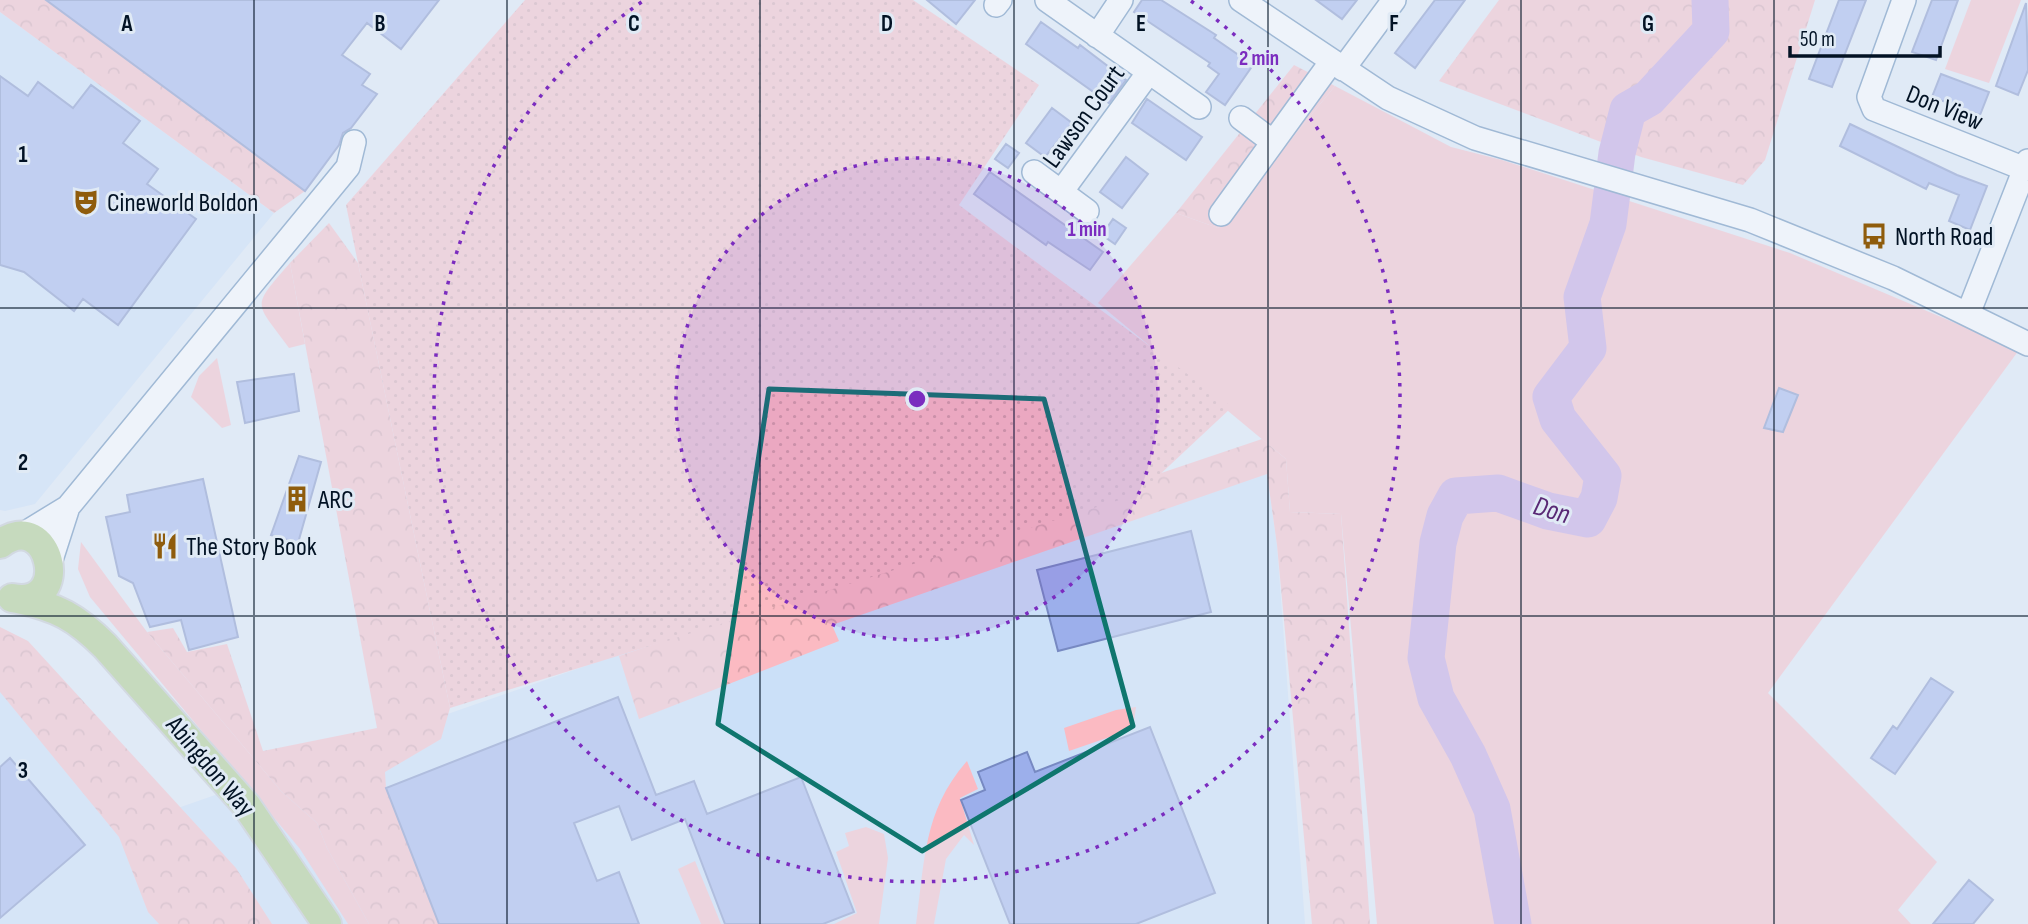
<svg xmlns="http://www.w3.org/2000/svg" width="2028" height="924" viewBox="0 0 2028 924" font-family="'Sofia Sans Condensed',sans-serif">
<defs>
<pattern id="forest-crowns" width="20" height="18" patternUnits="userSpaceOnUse" patternTransform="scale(1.75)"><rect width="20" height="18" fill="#fbbac2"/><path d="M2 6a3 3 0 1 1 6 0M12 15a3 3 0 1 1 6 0" fill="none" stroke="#d69fa7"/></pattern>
<pattern id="garden-dots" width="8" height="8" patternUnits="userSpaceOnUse" patternTransform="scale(1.75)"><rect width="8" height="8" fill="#fbbac2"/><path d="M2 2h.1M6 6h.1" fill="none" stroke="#d69fa7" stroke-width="1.8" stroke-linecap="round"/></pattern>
</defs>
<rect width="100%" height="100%" fill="#e0eaf5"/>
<!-- built -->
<path fill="#cbe0f8" d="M 0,12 L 274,213 L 35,504 L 5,511 L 0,510 Z
M 1267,474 L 1277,545 L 1305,924 L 0,924 L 0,687 L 135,823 L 614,656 Z"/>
<!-- grass -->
<path fill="#fbbac2" d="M 1971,0 L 2021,0 L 1989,83 L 1945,69 Z
M 1335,86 L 1451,147 L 1502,160 L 1790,253 L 2019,350 L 1768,693 L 1937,862 L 1898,910 L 1911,924 L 1377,924 L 1341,514 L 1290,512 L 1286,459 L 1098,303 L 1176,213 L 1218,228 Z
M 290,263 L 305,344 L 289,348 C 255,301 250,309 290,263 Z
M 217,358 L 231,425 L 222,428 L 191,397 L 199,376 Z
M 81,542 L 147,632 L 281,791 L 317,823 L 327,848 L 369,924 L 348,924 L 300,849 L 90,597 L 78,569 Z
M 1136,707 L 1133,729 L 1069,751 L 1064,728 L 1116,710 Z
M 967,761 L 978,789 L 960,798 L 974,845 L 964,835 L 946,859 L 934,924 L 916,924 C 925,861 923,811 967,761 Z
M 866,827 L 884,834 L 888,858 L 879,924 L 834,924 L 857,913 L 836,852 L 849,846 L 845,833 Z
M 695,861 L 721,924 L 701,924 L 678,869 Z"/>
<!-- forest -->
<path fill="url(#forest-crowns)" d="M 0,0 L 46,0 L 305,191 L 274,213 L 0,12 Z
M 1499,0 L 1815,0 L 1765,160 L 1743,185 L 1641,157 L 1439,81 Z
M 1294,65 L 1335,86 L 1218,228 L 1176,213 Z
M 329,223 L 358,263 L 450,708 L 441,739 L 385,772 L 386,788 L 439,924 L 369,924 L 327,848 L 317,823 L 281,791 L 147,632 L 173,628 L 187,652 L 227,644 L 263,751 L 377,728 L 290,263 Z
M 1262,439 L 1286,459 L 1290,512 L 1341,514 L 1370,924 L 1312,924 L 1277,545 L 1267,474 L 832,625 L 839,641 L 639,719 L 619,656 Z
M 0,627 L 28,641 L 236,868 L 272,924 L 159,924 L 148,912 L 119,837 L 0,692 Z"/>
<!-- garden -->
<path fill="url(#garden-dots)" d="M 525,0 L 913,0 L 1039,85 L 959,205 L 1232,407 L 1139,494 L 450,708 L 346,205 Z"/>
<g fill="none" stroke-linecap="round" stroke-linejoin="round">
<!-- river -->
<path stroke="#c19cdd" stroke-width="37" d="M 1513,924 L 1492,809 L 1468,755 L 1436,698 L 1426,658 L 1438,543 L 1445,516 L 1456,496 L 1498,493 L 1548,511 L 1588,519 L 1599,498 L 1603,476 L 1558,419 L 1551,397 L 1588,348 L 1582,297 L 1608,224 L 1617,153 L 1628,110 L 1649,98 L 1711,31 L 1710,0"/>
</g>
<!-- building -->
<path fill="#9cafeb" stroke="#7789c2" stroke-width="2" d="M 46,0 L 439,0 L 401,49 L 367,23 L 342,55 L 370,74 L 362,85 L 377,94 L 351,128 L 343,133 L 339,145 L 305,191 Z
M 927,0 L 975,0 L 956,24 Z
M 1142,0 L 1161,0 L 1216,35 L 1214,38 L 1253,65 L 1225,105 L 1206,92 L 1219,74 L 1208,66 L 1210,63 L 1134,12 Z
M 1316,0 L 1357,0 L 1342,19 Z
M 1435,0 L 1465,0 L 1415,68 L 1395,53 Z
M 1839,0 L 1866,0 L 1832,87 L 1809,79 Z
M 1932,0 L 1958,0 L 1936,60 L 1912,52 Z
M 2026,3 L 2028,70 L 2018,95 L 1996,86 Z
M 1041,22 L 1078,48 L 1080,45 L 1126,80 L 1109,103 L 1026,44 Z
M 1941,74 L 1989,92 L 1980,115 L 1932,97 Z
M 0,76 L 28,96 L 38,82 L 73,108 L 91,85 L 140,121 L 123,143 L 158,169 L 147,184 L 196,219 L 118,325 L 83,299 L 74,311 L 24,272 L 0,265 Z
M 1147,99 L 1202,137 L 1186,160 L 1132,123 Z
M 1052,108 L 1072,123 L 1045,157 L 1026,143 Z
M 1850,124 L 1957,175 L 1987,186 L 1970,230 L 1949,221 L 1959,195 L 1929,183 L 1926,189 L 1840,146 Z
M 1006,144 L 1019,153 L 1008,168 L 995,159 Z
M 1126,157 L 1148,174 L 1122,208 L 1100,192 Z
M 990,172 L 1103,252 L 1090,270 L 1048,242 L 1046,245 L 974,194 Z
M 1113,219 L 1126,228 L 1115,244 L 1102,235 Z
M 294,374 L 299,411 L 245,423 L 237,382 Z
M 1779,388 L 1798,395 L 1783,432 L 1764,428 Z
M 299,456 L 321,462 L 298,543 L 271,535 Z
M 203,479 L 238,637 L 189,650 L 181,620 L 150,627 L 133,583 L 119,576 L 106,517 L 130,512 L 127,495 Z
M 1191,531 L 1211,612 L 1058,651 L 1037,570 Z
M 1931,678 L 1953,692 L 1895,774 L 1871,758 L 1893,726 L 1897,729 Z
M 618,697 L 656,795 L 694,781 L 707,814 L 801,777 L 854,912 L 823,924 L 725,924 L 685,819 L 632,840 L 619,806 L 574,823 L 597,881 L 619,872 L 639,924 L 439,924 L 386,788 Z
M 1150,727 L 1215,893 L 1136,924 L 1010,924 L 961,800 L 985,790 L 978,772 L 1027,752 L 1035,772 Z
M 10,758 L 85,845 L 0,918 L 0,767 Z
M 1969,880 L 1993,900 L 1973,924 L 1933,924 Z"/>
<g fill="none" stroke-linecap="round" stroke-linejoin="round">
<!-- minor casing -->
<g stroke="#527fae" stroke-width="26">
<path id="minor" d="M 1047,0 L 1199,107
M 1241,0 L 1388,98 L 1475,138 L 1750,220 L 1893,278 L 2028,344
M 1904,0 L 1869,97 L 1874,109 L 2025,169
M 996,5 L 1000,0
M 1097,36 L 1121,0
M 1343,69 L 1394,0
M 1241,118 L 1273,142
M 1034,172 L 1087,211
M 1061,192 L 1149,72
M 1221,214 L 1332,61
M 1968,314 L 2028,161
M 19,537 L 68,507 L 348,167 L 354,142
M 50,563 L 68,507"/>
</g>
<!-- major casing -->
<g stroke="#c2c6ca" stroke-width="32">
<path id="major" d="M 0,544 C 50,506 74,610 12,598
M 18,599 C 57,607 76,617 105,646 L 246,805 L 327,924"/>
</g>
<!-- minor -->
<use href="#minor" stroke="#fff" stroke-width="23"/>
<!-- major -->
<use href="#major" stroke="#a7c77a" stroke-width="28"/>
</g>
<!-- marked area -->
<path d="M0 0H2028V924H0ZM 769,389 L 1044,399 L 1133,726 L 922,851 L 718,724 Z" fill="#e0eaf5" fill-opacity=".55" fill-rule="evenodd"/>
<path fill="none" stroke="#0f766e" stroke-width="5" stroke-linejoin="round" d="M 769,389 L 1044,399 L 1133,726 L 922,851 L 718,724 Z"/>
<!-- grid -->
<path fill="none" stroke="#021224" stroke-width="2" stroke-opacity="0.55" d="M 254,0 L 254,924M 507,0 L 507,924M 760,0 L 760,924M 1014,0 L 1014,924M 1268,0 L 1268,924M 1521,0 L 1521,924M 1774,0 L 1774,924M 0,308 L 2028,308M 0,616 L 2028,616"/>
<!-- distance rings -->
<circle cx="917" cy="399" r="241" fill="#7b2cbf" fill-opacity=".12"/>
<g fill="none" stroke="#7b2cbf" stroke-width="3.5" stroke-dasharray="3.5 7">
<circle cx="917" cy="399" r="241"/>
<path d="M1191 1A483 483 0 1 1 643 1"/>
</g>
<!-- icons -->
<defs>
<g id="theatre-bare" transform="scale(2.1)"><path d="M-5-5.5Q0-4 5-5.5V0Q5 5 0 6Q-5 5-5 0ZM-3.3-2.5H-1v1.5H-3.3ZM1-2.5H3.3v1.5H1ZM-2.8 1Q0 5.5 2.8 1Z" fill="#8f5c0c" stroke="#e0eaf5" stroke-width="2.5" paint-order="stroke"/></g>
<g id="bus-bare" transform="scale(2.1)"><path d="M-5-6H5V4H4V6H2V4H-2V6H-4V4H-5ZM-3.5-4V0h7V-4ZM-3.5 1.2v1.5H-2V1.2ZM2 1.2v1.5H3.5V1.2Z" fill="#8f5c0c" stroke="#e0eaf5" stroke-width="2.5" paint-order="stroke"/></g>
<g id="building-bare" transform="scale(2.1)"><path d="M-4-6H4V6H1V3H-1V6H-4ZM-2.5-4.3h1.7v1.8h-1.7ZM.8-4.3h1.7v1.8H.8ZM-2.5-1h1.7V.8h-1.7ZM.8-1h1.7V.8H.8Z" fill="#8f5c0c" stroke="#e0eaf5" stroke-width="2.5" paint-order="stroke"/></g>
<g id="restaurant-bare" transform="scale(2.1)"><path d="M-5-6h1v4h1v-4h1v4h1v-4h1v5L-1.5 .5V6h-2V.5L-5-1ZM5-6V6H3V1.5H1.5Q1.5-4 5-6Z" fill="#8f5c0c" stroke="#e0eaf5" stroke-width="2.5" paint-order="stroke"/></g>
</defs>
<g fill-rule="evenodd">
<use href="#theatre-bare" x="86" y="202"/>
<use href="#bus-bare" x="1874" y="236"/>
<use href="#building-bare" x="297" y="499"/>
<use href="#restaurant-bare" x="165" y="546"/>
</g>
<g text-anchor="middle" stroke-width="6" stroke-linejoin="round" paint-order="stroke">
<!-- street labels -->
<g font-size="26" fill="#021224" stroke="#e0eaf5">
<text transform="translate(1945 107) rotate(22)" y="9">Don View</text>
<text transform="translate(1083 116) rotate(-54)" y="9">Lawson Court</text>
<text transform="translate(211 766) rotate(50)" y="9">Abingdon Way</text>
</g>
<!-- poi labels -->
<g font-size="26" fill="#021224" stroke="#e0eaf5" text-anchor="start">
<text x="107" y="211">Cineworld Boldon</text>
<text x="1895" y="245">North Road</text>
<text x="318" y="508">ARC</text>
<text x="186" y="555">The Story Book</text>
</g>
<!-- water labels -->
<g font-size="28" font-style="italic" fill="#592975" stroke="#e0eaf5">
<text transform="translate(1552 509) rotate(16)" y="10">Don</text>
</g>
</g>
<g font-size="23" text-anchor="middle" font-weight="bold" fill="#021224" stroke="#e0eaf5" stroke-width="6" stroke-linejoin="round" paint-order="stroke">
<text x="127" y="31">A</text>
<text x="380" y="31">B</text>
<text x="634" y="31">C</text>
<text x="887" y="31">D</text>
<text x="1141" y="31">E</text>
<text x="1394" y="31">F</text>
<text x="1648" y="31">G</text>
<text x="23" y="162">1</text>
<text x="23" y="470">2</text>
<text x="23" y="778">3</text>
</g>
<circle cx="917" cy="399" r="10" fill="#7b2cbf" stroke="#e0eaf5" stroke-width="3.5"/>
<g font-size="21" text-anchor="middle" font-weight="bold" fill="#7b2cbf" stroke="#e0eaf5" stroke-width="6" stroke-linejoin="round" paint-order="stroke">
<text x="1259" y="65">2 min</text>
<text x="1087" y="236">1 min</text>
</g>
<!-- scale -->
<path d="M1790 46v10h150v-10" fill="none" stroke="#021224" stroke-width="3.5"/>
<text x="1800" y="46" font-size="21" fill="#021224" stroke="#e0eaf5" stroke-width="5" paint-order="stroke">50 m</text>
</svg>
